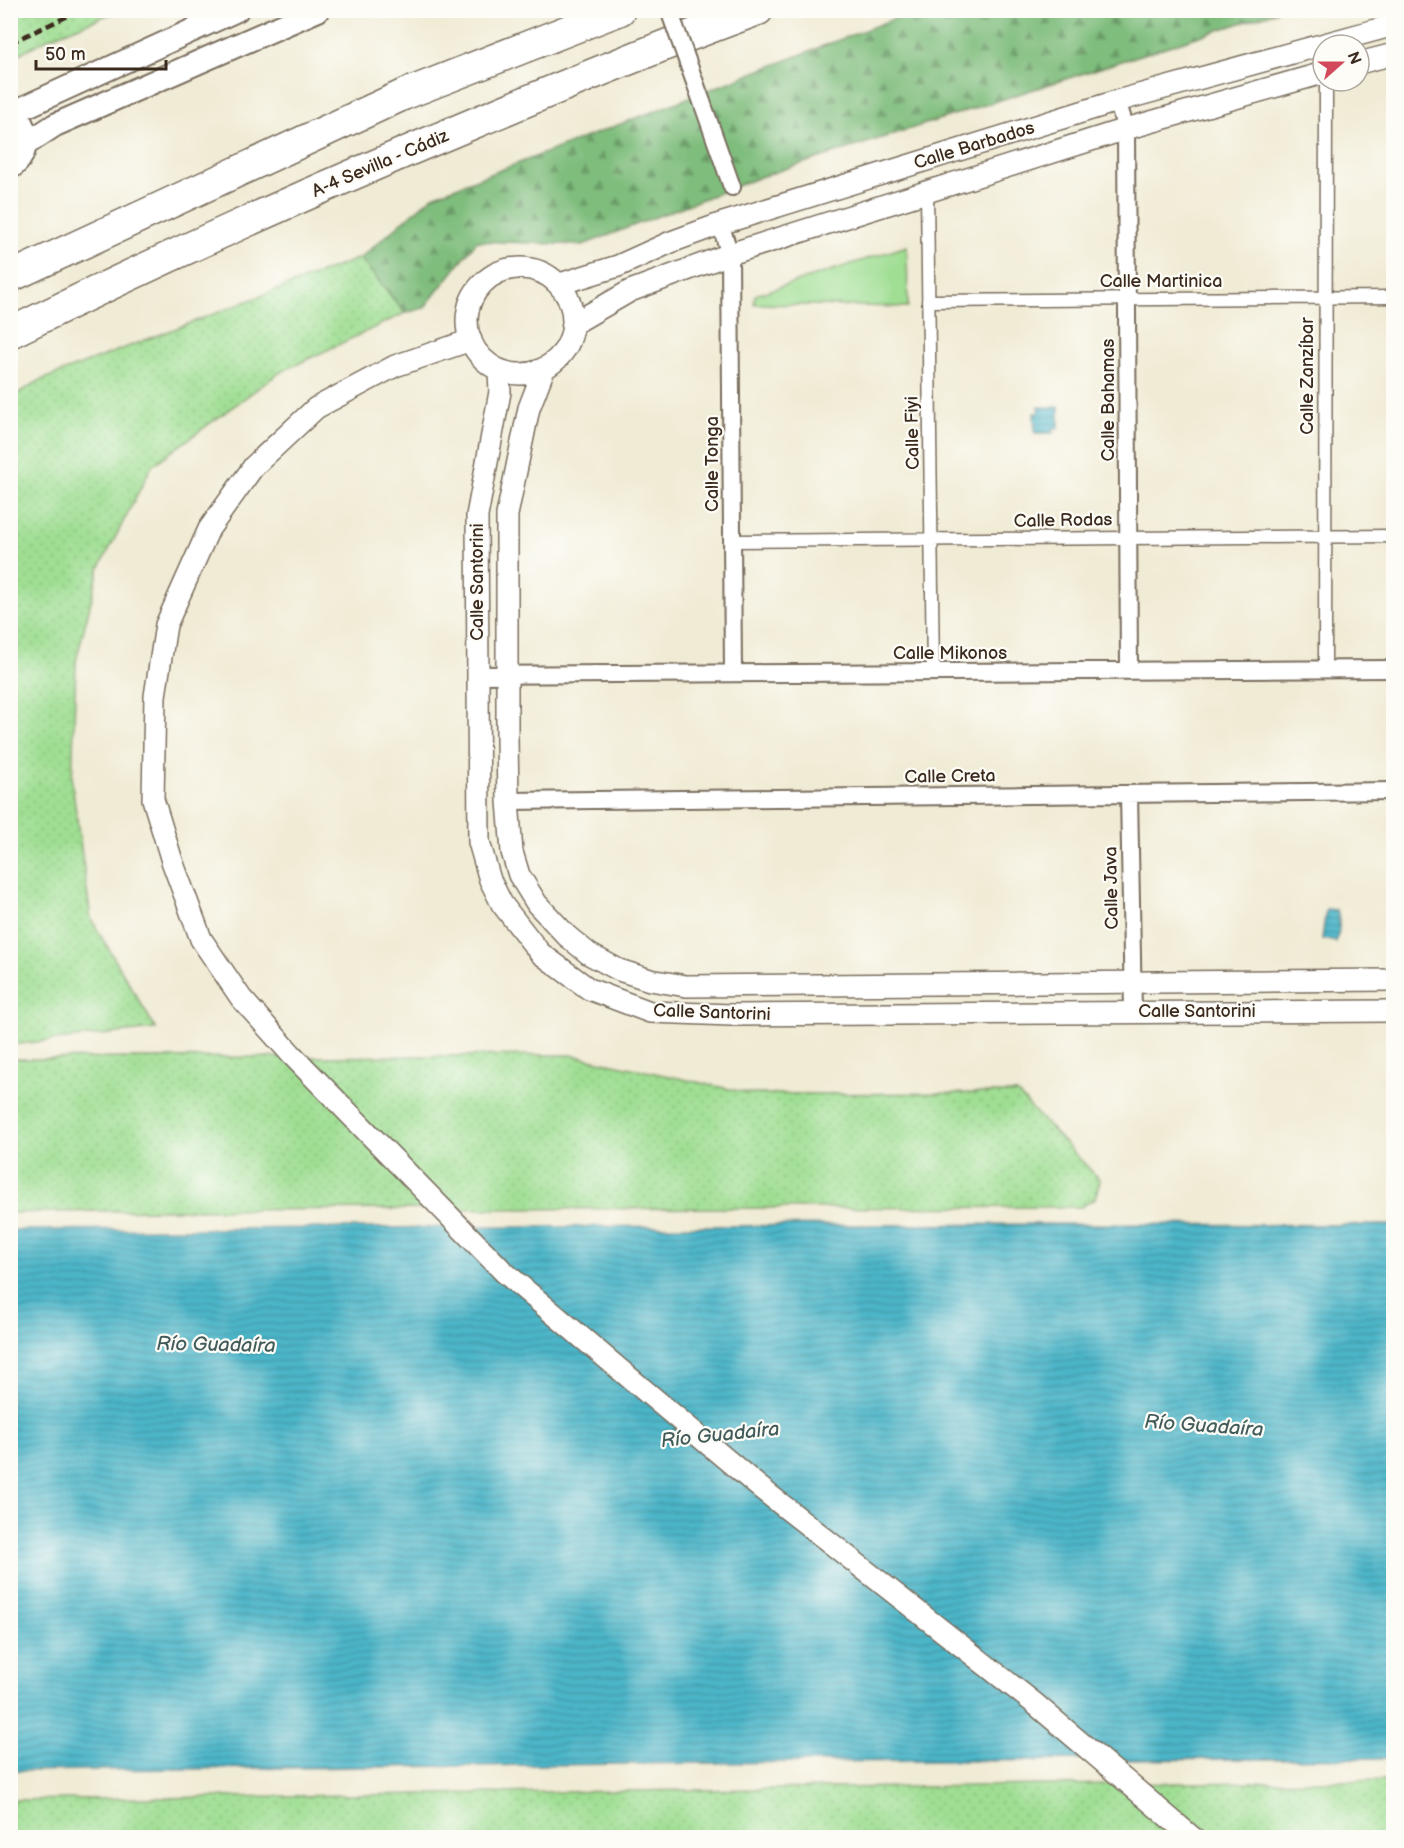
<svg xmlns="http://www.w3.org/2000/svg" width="1404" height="1848" viewBox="0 0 1404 1848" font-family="'Balsamiq Sans',sans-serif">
<defs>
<pattern id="grass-dots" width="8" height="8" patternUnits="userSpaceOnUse" patternTransform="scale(1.5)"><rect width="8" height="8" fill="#9fde93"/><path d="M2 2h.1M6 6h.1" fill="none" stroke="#8abf7e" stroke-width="1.8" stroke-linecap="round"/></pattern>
<pattern id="forest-firs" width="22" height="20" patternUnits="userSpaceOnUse" patternTransform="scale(1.5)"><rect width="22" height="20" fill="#7fbd7d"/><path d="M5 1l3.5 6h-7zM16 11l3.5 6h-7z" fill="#699a66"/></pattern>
<pattern id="water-rules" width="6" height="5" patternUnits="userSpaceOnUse" patternTransform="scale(1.5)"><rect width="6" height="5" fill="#4cb6c9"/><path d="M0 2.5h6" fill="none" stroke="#4094a3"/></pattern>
</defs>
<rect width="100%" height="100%" fill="#fdfcf7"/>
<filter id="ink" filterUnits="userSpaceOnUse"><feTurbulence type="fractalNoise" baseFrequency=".0167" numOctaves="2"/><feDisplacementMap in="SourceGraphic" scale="12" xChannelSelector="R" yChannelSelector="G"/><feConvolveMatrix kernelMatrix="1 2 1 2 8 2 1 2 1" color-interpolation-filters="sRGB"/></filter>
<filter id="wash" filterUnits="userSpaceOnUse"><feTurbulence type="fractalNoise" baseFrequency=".008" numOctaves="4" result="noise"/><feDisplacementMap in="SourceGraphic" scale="24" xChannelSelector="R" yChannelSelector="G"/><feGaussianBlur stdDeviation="1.35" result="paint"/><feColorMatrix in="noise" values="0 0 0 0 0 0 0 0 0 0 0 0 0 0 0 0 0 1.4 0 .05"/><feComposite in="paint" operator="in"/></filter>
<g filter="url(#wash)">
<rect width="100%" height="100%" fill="#f0ebd4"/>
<!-- grass -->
<path fill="url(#grass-dots)" stroke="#6d8458" stroke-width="1.5" d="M 11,10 L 118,10 L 118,11 L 49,38 L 11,58 Z
M 360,258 L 405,313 L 279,373 L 152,466 L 99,569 L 76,661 L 72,784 L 91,919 L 156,1029 L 11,1045 L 11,397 L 41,380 Z
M 571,1055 L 753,1094 L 1017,1093 L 1100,1180 L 1095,1198 L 1081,1207 L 156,1210 L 11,1213 L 10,1059 Z
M 1393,1780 L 1394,1837 L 11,1838 L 10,1800 Z"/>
<!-- forest -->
<path fill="url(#forest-firs)" stroke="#5d744e" stroke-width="1.5" d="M 921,11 L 1278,11 L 760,177 L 583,245 L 477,241 L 424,308 L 405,313 L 360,258 L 433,196 L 901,16 Z"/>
<!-- green -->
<path fill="#9fde93" stroke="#6d8458" stroke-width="1.5" d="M 907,246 L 908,307 L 754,304 L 755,295 Z"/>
<!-- water -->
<path fill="url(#water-rules)" stroke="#447074" stroke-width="1.5" d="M 1039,407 L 1059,407 L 1059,428 L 1053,428 L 1053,433 L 1035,433 L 1034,413 L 1039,413 Z
M 1326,909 L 1337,910 C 1340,921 1340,932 1336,942 L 1322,939 Z
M 1043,1224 L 1393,1225 L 1393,1758 L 806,1762 L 11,1771 L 10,1230 Z"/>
</g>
<g filter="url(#ink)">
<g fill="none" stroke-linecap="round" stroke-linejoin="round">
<!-- pedestrian casing -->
<g stroke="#7a6e5e" stroke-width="15">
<path id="pedestrian" d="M 927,192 L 933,673
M 928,301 L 1394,297
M 732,541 L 1394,536
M 1325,670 L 1326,81"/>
</g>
<!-- minor casing -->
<g stroke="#7a6e5e" stroke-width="20">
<path id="minor" d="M 1117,101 L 1126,129 L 1129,671
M 702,102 L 732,187
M 720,224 L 730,254 L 733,673
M 477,675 L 1394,669
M 1129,794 L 1133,1012
M 508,801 L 1394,791"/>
</g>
<!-- tertiary casing -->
<g stroke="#7a6e5e" stroke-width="24">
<path id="tertiary" d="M 1359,63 L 1394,54
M467 321a53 53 0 1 1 106 0a53 53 0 1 1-106 0Z
M 560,284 L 618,266 L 671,242 L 720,224 L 1117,101 L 1394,25
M 573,324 L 630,291 L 730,254 L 1126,129 L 1323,73
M 471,340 L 395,366 L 316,408 L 254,466 L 209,529 L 166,625 L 155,696 L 153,799 L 172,861 L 201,939 L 241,998 L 292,1055 L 504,1272 L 758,1486 L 1034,1703 L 1193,1838
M 544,369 L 529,408 L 507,515 L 507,737 L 508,801 L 512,852 L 519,875 L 537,904 L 567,936 L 589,954 L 619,970 L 650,980 L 686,986 L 1394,980
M 499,370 L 500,392 L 477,516 L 479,842 L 490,880 L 502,904 L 540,953 L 589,989 L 650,1012 L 731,1015 L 1394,1011"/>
</g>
<!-- secondary casing -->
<g stroke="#7a6e5e" stroke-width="26">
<path id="secondary" d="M 10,110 C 30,124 31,155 10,168
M 14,112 L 237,10
M 26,144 L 55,125 L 318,10"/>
</g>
<!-- motorway casing -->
<g stroke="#7a6e5e" stroke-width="33">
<path id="motorway" d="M 10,277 L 403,95 L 620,10
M 10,333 C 162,258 316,189 472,124 C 567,84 662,45 758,10"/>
</g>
<!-- pedestrian -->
<use href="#pedestrian" stroke="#fff" stroke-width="12"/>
<!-- minor -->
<use href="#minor" stroke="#fff" stroke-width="16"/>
<!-- tertiary -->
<use href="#tertiary" stroke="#fff" stroke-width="21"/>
<!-- secondary -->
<use href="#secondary" stroke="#fff" stroke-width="22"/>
<!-- motorway -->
<use href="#motorway" stroke="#fff" stroke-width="30"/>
<!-- rail -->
<path stroke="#3b2a1e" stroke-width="4.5" stroke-dasharray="9 4.5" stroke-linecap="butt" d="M 10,43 L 81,10"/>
<!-- minor-bridge casing -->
<g stroke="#7a6e5e" stroke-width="20" stroke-linecap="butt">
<path id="minor-bridge" d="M 669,10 L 702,102"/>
</g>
<!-- minor-bridge -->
<use href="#minor-bridge" stroke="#fff" stroke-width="16"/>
</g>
</g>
<g text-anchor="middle" stroke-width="4.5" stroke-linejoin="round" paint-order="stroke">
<!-- street labels -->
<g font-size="18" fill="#3b2a1e" stroke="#fdfcf7">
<text transform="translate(974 145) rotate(-17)" y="6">Calle Barbados</text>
<text transform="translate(380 163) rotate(-23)" y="6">A-4 Sevilla - Cádiz</text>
<text x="1161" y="287">Calle Martinica</text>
<text transform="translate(1307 376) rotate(-90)" y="6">Calle Zanzíbar</text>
<text transform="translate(1108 400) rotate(-90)" y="6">Calle Bahamas</text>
<text transform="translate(912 433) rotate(-91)" y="6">Calle Fiyi</text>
<text transform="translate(712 464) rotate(-90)" y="6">Calle Tonga</text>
<text transform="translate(1063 520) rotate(-1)" y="6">Calle Rodas</text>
<text transform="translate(477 582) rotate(-90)" y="6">Calle Santorini</text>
<text x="950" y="659">Calle Mikonos</text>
<text transform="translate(950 776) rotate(-1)" y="6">Calle Creta</text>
<text transform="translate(1111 888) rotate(-91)" y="6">Calle Java</text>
<text x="1197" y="1017">Calle Santorini</text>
<text transform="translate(712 1012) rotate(2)" y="6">Calle Santorini</text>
</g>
<!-- water labels -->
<g font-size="20" font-style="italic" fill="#415b5a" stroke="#fdfcf7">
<text transform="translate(216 1344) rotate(1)" y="7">Río Guadaíra</text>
<text transform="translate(1204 1425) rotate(4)" y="7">Río Guadaíra</text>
<text transform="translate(720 1434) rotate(-6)" y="7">Río Guadaíra</text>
</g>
</g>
<!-- margin -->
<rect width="1404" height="1848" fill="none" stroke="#fdfcf7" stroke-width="36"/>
<!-- north arrow -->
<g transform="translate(1341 63) rotate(69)"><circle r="28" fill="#fdfcf7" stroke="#afa8a0" stroke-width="1.5"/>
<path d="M0-4.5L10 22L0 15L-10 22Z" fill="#d1495b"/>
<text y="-9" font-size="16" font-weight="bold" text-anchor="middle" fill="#3b2a1e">N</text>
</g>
<!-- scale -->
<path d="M36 60v9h130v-9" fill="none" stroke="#3b2a1e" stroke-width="3"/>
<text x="45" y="60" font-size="18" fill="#3b2a1e" stroke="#fdfcf7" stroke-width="4.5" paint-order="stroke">50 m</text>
</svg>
